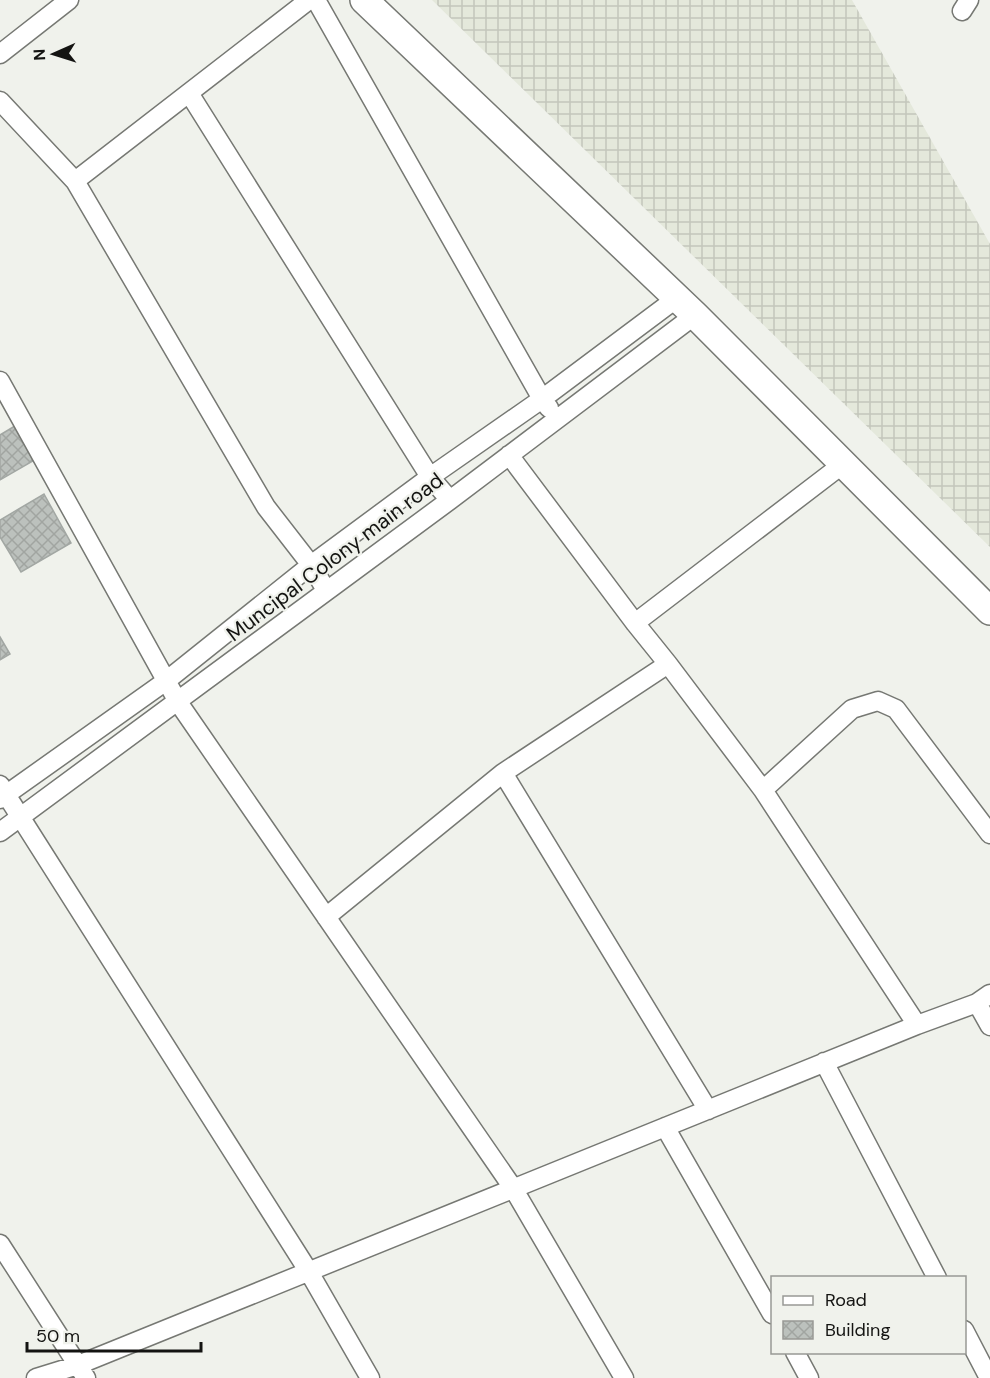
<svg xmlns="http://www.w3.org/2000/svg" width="990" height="1378" viewBox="0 0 990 1378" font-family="'DM Sans',sans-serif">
<defs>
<pattern id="industrial-grid" width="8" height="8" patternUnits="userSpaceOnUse" patternTransform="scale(1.5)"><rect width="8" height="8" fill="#e4e8db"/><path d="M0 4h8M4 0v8" fill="none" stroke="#c3c6bb"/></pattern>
<pattern id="building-cross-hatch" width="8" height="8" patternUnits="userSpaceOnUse" patternTransform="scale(1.5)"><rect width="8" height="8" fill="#bcc1bd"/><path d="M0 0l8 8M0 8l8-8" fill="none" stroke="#a1a5a1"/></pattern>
</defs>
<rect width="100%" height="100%" fill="#f0f2ec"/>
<!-- industrial -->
<path fill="url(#industrial-grid)" d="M 432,0 L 852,0 L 990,244 L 990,547 Z"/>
<!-- building -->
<path fill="url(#building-cross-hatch)" stroke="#a2a7a3" stroke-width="1.5" d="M 18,424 L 38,458 L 0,480 L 0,435 Z
M 44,494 L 71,543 L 21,572 L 0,537 L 0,520 Z
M 0,637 L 10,654 L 0,660 Z"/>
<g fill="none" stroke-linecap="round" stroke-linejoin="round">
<!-- street casing -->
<g stroke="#767873" stroke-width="21">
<path id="street" d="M 316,0 L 542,399 L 549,408
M 962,11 L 969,0
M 0,54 L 69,0
M 189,93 L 430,477 L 450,500
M 0,101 L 75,181 L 266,507 L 311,565 L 326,590
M 75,181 L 309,0
M 0,381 L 178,702 L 513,1188 L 624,1378
M 509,455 L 635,623 L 668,664 L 763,790 L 917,1025
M 635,623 L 843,464
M 503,773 L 668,664
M 0,785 L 309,1272 L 370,1378
M 763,790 L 852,709 L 878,701 L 896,709 L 990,834
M 0,799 L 166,681 L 311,565 L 430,477 L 542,399 L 677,298
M 0,832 L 450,500 L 695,315
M 326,917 L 503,773 L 708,1110
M 977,1003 L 990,1026
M 824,1062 L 937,1278
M 665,1127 L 772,1314
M 0,1244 L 86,1378
M 964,1330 L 989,1378
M 795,1352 L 809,1378
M 36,1378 L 78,1365 L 917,1025 L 977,1003 L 990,994"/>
</g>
<!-- secondary casing -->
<g stroke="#767873" stroke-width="30">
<path id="secondary" d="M 364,0 L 695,315 L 990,611"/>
</g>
<!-- street -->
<use href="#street" stroke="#fff" stroke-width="18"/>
<!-- secondary -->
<use href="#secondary" stroke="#fff" stroke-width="27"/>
</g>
<g text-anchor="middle" stroke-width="4.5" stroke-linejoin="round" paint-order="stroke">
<!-- street labels -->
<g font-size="21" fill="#141412" stroke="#f0f2ec">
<text transform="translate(335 557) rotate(-37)" y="7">Muncipal Colony main road</text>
</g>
</g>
<!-- legend -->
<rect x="771" y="1276" width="195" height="78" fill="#f0f2ec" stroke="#989995" stroke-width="1.5"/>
<rect x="783" y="1296" width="30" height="9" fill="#ffffff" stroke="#989995" stroke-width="1.5"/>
<text x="825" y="1306" font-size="18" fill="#141412">Road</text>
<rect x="783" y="1321" width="30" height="18" fill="url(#building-cross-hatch)" stroke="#989995" stroke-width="1.5"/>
<text x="825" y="1336" font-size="18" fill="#141412">Building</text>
<!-- north arrow -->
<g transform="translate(54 54) rotate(267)" stroke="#f0f2ec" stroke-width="4.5" paint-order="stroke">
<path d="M0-4.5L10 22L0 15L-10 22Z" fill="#141412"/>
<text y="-9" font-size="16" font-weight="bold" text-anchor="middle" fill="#141412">N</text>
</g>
<!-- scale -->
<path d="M27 1342v9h174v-9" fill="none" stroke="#141412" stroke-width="3"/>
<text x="36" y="1342" font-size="18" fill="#141412" stroke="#f0f2ec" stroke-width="4.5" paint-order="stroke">50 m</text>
</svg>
